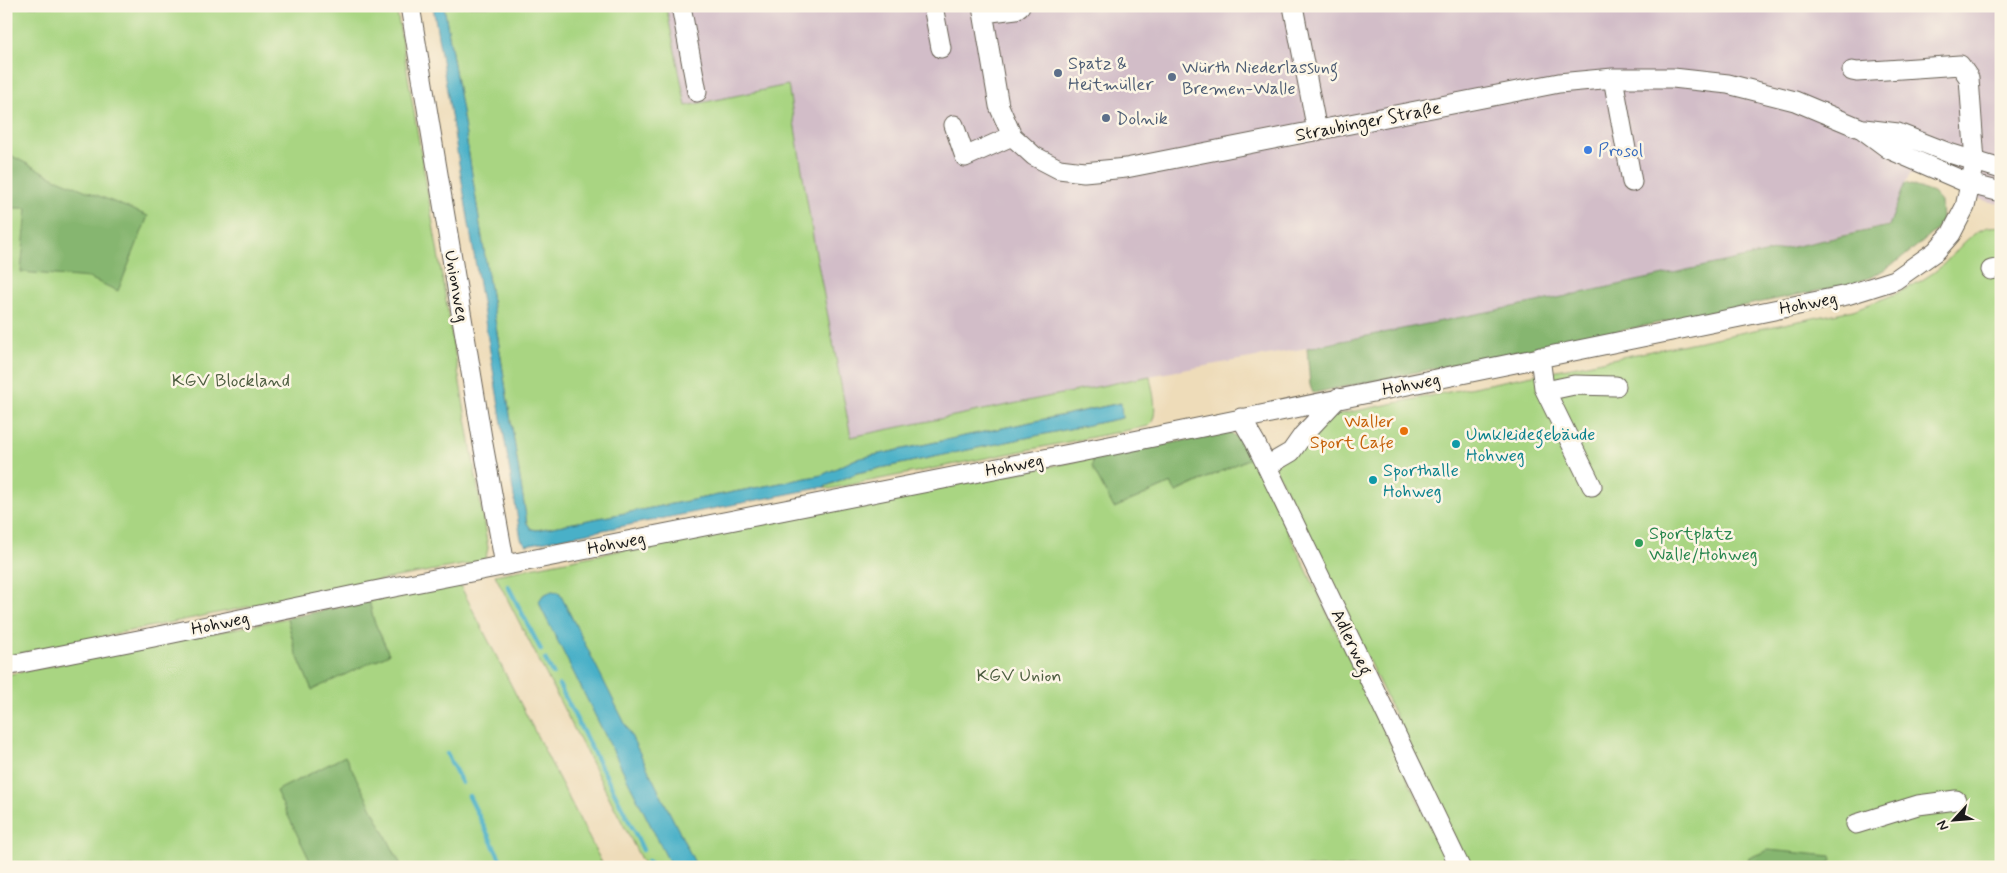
<svg xmlns="http://www.w3.org/2000/svg" width="2007" height="873" viewBox="0 0 2007 873" font-family="Mynerve,sans-serif">
<rect width="100%" height="100%" fill="#fcf5e5"/>
<filter id="ink" filterUnits="userSpaceOnUse"><feTurbulence type="fractalNoise" baseFrequency=".02" numOctaves="2"/><feDisplacementMap in="SourceGraphic" scale="10" xChannelSelector="R" yChannelSelector="G"/><feConvolveMatrix kernelMatrix="1 2 1 2 8 2 1 2 1" color-interpolation-filters="sRGB"/></filter>
<filter id="wash" filterUnits="userSpaceOnUse"><feTurbulence type="fractalNoise" baseFrequency=".0096" numOctaves="4" result="noise"/><feDisplacementMap in="SourceGraphic" scale="20" xChannelSelector="R" yChannelSelector="G"/><feGaussianBlur stdDeviation="1.12" result="paint"/><feColorMatrix in="noise" values="0 0 0 0 0 0 0 0 0 0 0 0 0 0 0 0 0 1.4 0 .05"/><feComposite in="paint" operator="in"/></filter>
<g filter="url(#wash)">
<rect width="100%" height="100%" fill="#eedcb9"/>
<!-- industrial -->
<path fill="#d2bdc8" d="M 457,6 L 2001,6 L 2001,204 L 1982,200 L 1911,173 L 1905,183 L 1890,225 L 1572,295 L 1307,348 L 1154,375 L 851,437 L 814,243 L 480,150 Z"/>
<!-- green -->
<path fill="#a9d582" stroke="#62784f" d="M 6,6 L 396,6 L 488,548 L 486,557 L 479,562 L 370,582 L 6,656 Z
M 444,6 L 666,6 L 686,106 L 788,85 L 814,243 L 851,437 L 1150,376 C 1152,390 1160,415 1149,426 L 829,489 L 824,487 L 857,473 L 1122,418 L 1120,403 L 856,459 L 822,475 L 537,530 L 531,529 L 527,523 L 463,117 Z
M 2001,226 L 2001,867 L 1469,867 L 1274,466 L 1331,416 L 1853,310 C 1881,300 1909,290 1933,273 C 1952,260 1964,236 1985,228 C 1990,226 1996,227 2001,226 Z
M 1252,457 L 1450,867 L 645,867 L 495,575 L 1093,458 L 1114,508 L 1171,483 L 1177,492 Z
M 459,583 L 604,867 L 6,867 L 6,675 L 287,618 L 296,653 L 312,689 L 389,654 L 374,621 L 369,601 Z"/>
<!-- forest -->
<path fill="#86b670" stroke="#516946" d="M 6,153 L 55,178 L 148,216 L 118,291 L 89,278 L 21,272 L 27,208 L 6,208 Z
M 1905,183 L 1933,193 L 1941,202 L 1942,219 L 1936,230 L 1901,259 L 1872,277 L 1851,284 L 1313,393 L 1310,385 L 1307,348 L 1572,295 L 1889,226 Z
M 1230,432 L 1245,443 L 1252,457 L 1176,492 L 1171,483 L 1114,508 L 1092,467 L 1093,458 Z
M 369,601 L 374,621 L 389,654 L 312,690 L 296,653 L 287,618 Z
M 345,756 L 402,867 L 313,867 L 276,791 Z
M 1768,850 L 1831,856 L 1832,861 L 1821,867 L 1746,867 L 1749,858 Z"/>
<!-- water -->
<path fill="#49b0c8" stroke="#326672" d="M 433,6 L 444,6 L 463,117 L 527,523 L 531,529 L 537,530 L 822,475 L 856,459 L 1121,403 L 1122,418 L 857,473 L 824,487 L 526,545 L 521,539 Z
M 552,591 L 559,592 L 697,867 L 672,867 L 666,856 L 542,610 L 539,601 L 543,595 Z"/>
<g fill="none" stroke-linecap="round" stroke-linejoin="round">
<!-- stream -->
<path stroke="#49b0c8" stroke-width="4.5" d="M 508,586 L 541,650
M 545,659 L 553,674
M 559,685 L 601,767
M 447,754 L 462,783
M 603,770 L 633,829
M 469,796 L 504,867
M 635,833 L 643,850
M 648,861 L 652,867"/>
</g>
</g>
<g filter="url(#ink)">
<g fill="none" stroke-linecap="round" stroke-linejoin="round">
<!-- minor casing -->
<g stroke="#665f53" stroke-width="21">
<path id="minor" d="M 410,6 L 483,444 L 505,565
M 681,6 L 697,92
M 933,6 L 941,48
M 982,6 L 999,106 L 1012,136 L 1034,156 L 1059,169 L 1084,172 L 1126,168 L 1559,83 L 1613,78 L 1673,78 L 1728,84 L 1795,101 L 1862,129 L 1889,149 L 1970,184 L 2001,192
M 1293,6 L 1317,131
M 983,13 L 1016,9 L 1020,6
M 1613,78 L 1632,182
M 954,125 L 965,157 L 1012,136
M 1864,129 L 1898,133 L 1949,153 L 2001,169
M 1991,270 L 2001,268
M 1540,357 L 1544,388 L 1592,486
M 1546,391 L 1574,385 L 1616,386
M 1241,418 L 1255,442 L 1460,867
M 1267,466 L 1291,452 L 1303,435 L 1338,398
M 6,666 L 164,635 L 374,591 L 1080,452 L 1847,295 L 1895,280 L 1936,251 L 1951,234 L 1965,207 L 1975,162 L 1969,78 L 1960,65 L 1857,72 L 1852,71
M 1856,824 L 1918,805 L 1956,800"/>
</g>
<!-- minor -->
<use href="#minor" stroke="#fff" stroke-width="19"/>
</g>
</g>
<!-- markers -->
<g fill="#5c6f8a" stroke="#fcf5e5" stroke-width="2">
<circle cx="1058" cy="73" r="5"/>
<circle cx="1172" cy="77" r="5"/>
<circle cx="1106" cy="118" r="5"/>
</g>
<circle fill="#3f7fe0" stroke="#fcf5e5" stroke-width="2" cx="1588" cy="150" r="5"/>
<circle fill="#e8710a" stroke="#fcf5e5" stroke-width="2" cx="1404" cy="431" r="5"/>
<g fill="#0f9aa8" stroke="#fcf5e5" stroke-width="2">
<circle cx="1456" cy="444" r="5"/>
<circle cx="1373" cy="480" r="5"/>
</g>
<circle fill="#2e9e5b" stroke="#fcf5e5" stroke-width="2" cx="1639" cy="543" r="5"/>
<g text-anchor="middle" stroke-width="5" stroke-linejoin="round" paint-order="stroke">
<!-- service labels -->
<g font-size="18" fill="#4e5e75" stroke="#fcf5e5" text-anchor="start">
<text x="1068" y="69">Spatz &amp;<tspan x="1068" dy="21">Heitmüller</tspan></text>
<text x="1182" y="73">Würth Niederlassung<tspan x="1182" dy="21">Bremen-Walle</tspan></text>
<text x="1116" y="124">Dolnik</text>
</g>
<!-- street labels -->
<g font-size="18" fill="#1c1c1c" stroke="#fcf5e5">
<text transform="translate(1368 121) rotate(-11)" y="6">Straubinger Straße</text>
<text transform="translate(457 286) rotate(80)" y="6">Unionweg</text>
<text transform="translate(1808 303) rotate(-11)" y="6">Hohweg</text>
<text transform="translate(1411 384) rotate(-11)" y="6">Hohweg</text>
<text transform="translate(1014 465) rotate(-11)" y="6">Hohweg</text>
<text transform="translate(616 543) rotate(-11)" y="6">Hohweg</text>
<text transform="translate(220 623) rotate(-12)" y="6">Hohweg</text>
<text transform="translate(1352 642) rotate(64)" y="6">Adlerweg</text>
</g>
<!-- shop labels -->
<g font-size="18" fill="#366cbe" stroke="#fcf5e5" text-anchor="start">
<text x="1598" y="156">Prosol</text>
</g>
<!-- park labels -->
<g font-size="18" fill="#4d5d40" stroke="#fcf5e5">
<text x="231" y="386">KGV Blockland</text>
<text x="1019" y="681">KGV Union</text>
</g>
<!-- food labels -->
<g font-size="18" fill="#c56008" stroke="#fcf5e5" text-anchor="end">
<text x="1394" y="427">Waller<tspan x="1394" dy="21">Sport Cafe</tspan></text>
</g>
<!-- culture labels -->
<g font-size="18" fill="#0d838f" stroke="#fcf5e5" text-anchor="start">
<text x="1466" y="440">Umkleidegebäude<tspan x="1466" dy="21">Hohweg</tspan></text>
<text x="1383" y="476">Sporthalle<tspan x="1383" dy="21">Hohweg</tspan></text>
</g>
<!-- leisure labels -->
<g font-size="18" fill="#27864d" stroke="#fcf5e5" text-anchor="start">
<text x="1649" y="539">Sportplatz<tspan x="1649" dy="21">Walle/Hohweg</tspan></text>
</g>
</g>
<!-- margin -->
<rect width="2007" height="873" fill="none" stroke="#fcf5e5" stroke-width="25"/>
<!-- north arrow -->
<g transform="translate(1954 820) rotate(244)" stroke="#fcf5e5" stroke-width="4" paint-order="stroke">
<path d="M0-4L9 19L0 12L-9 19Z" fill="#1c1c1c"/>
<text y="-8" font-size="14" font-weight="bold" text-anchor="middle" fill="#1c1c1c">N</text>
</g>
</svg>
